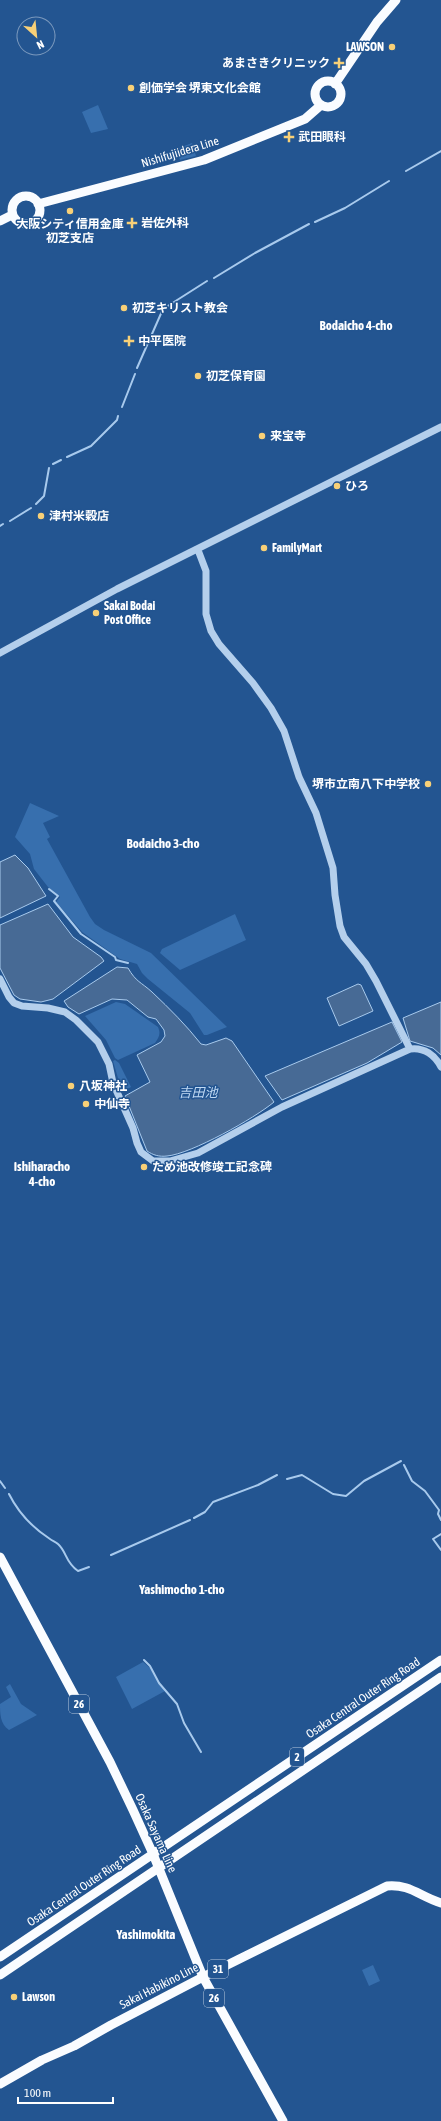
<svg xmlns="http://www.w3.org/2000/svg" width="441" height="2121" viewBox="0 0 441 2121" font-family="'Asap Condensed','Noto Sans JP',sans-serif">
<rect width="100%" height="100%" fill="#235591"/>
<!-- green -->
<path fill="#376fae" d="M 98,105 L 108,129 L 91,133 L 82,112 Z
M 192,143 L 196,156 L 180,160 L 178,152 L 179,148 Z
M 30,803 L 59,816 L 43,823 L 50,837 L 47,839 L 90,917 L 95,924 L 104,930 L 151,953 L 227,1027 L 207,1035 L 204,1035 L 190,1013 L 148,979 L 142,973 L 137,964 L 120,959 L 82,932 L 56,902 L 60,897 L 48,887 L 34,869 L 30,854 L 15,837 Z
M 235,914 L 246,940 L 180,970 L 160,953 L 162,949 Z
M 116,1002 L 125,1004 L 158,1027 C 161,1034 159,1037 155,1043 L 118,1060 L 115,1058 L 106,1040 L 85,1016 Z
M 115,1060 L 119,1063 L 131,1087 L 122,1092 L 113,1061 Z
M 143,1662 L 150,1668 L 165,1691 L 132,1709 L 116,1677 Z
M 10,1684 L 21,1704 L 37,1715 L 9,1730 C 0,1724 0,1713 0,1704 L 11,1697 L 6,1687 Z
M 373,1965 L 380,1981 L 369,1986 L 362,1970 Z"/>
<!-- water -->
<path fill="#476a95" stroke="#a8caed" d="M 15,855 L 28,868 L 46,896 L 0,918 L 0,862 Z
M 48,904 L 73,937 L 101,957 L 104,961 L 53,999 L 41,1002 L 20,999 L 14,995 L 0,968 L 0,925 Z
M 117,967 L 128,968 C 136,982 141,982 152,992 C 170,1009 186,1025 201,1044 L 206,1045 L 226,1038 L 232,1041 L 274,1102 C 255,1118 191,1154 167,1156 C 159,1157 153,1155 147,1151 L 125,1096 L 150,1082 L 137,1055 L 161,1042 L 165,1036 L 164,1030 L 156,1019 L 148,1017 L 127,1000 L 112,999 L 79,1014 L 68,1007 L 64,1001 Z
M 358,984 L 361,985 L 373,1011 L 339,1026 L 327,998 Z
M 441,1002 L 441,1055 L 433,1048 L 410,1041 L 403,1018 Z
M 392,1022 L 402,1042 L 367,1063 L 282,1100 L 265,1076 Z"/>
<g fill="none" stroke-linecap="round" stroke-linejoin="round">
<!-- stream -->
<path stroke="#a8caed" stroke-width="2" d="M 406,171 L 441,151
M 315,222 L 345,208 L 389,181
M 214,278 L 255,253 L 309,224
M 137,368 L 163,309 L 207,281
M 122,407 L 135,374
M 67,457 L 91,446 L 117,420 L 118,416
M 53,464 L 61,460
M 36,504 L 44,496 L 49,468
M 10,521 L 31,508
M 0,526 L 3,524
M 49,889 L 58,896 L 54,901 L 81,934 L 115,957 L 116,960 L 128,963
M 404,1465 L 412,1481 L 425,1491 L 439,1510 L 438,1514 L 441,1520
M 287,1479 L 302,1475 L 333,1494 L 346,1496 L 364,1481 L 401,1461
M 0,1481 L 5,1488
M 9,1494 C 18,1512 33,1528 50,1539 C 53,1541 56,1542 58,1544 C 67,1552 65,1562 78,1571 L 89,1567
M 194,1518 L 205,1512 L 213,1502 L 258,1485 L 277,1475
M 441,1534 L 433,1539 L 441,1550
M 111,1555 L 190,1520
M 144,1660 L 150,1666 L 159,1683 L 177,1704 L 184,1723 L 201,1752"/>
<!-- minor -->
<path stroke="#b4cfec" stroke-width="7" d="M 198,550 L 206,571 L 206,614 L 211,631 L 219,644 L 253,683 L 271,708 L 284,731 L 299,777 L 316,813 L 333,868 L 335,895 L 340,926 L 344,937 L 366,964 L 376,981 L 410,1049
M 0,653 L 117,589 L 441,427
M 0,979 L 9,997 L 14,1003 L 22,1006 L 48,1008 L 65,1012 L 76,1020 L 98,1042 L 109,1064 L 113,1083 L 133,1128 L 137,1143 L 141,1152 L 153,1161 L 170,1161 L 198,1153 L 282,1107 L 410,1049 C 424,1047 435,1055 441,1067"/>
<!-- major -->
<path stroke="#fafcff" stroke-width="9" d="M315 94a13 13 0 1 1 26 0a13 13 0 1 1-26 0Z
M 335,84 L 377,22 L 396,0
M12 210a14 14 0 1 1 28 0a14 14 0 1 1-28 0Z
M 38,204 L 204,160 L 305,119 L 321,105
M 0,221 L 12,215
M 0,1557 L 110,1762 L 133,1810 L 153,1854 L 203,1977 L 283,2121
M 0,1957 L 441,1660
M 0,1975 L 441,1677
M 0,2084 L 42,2060 L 74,2046 L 111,2025 L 203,1977 L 387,1886 C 410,1884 419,1896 441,1903"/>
</g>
<!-- markers -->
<g fill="#f8d077" stroke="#235591" stroke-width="1.5">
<circle cx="392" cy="47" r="4"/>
<path d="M337 57h4v4h4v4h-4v4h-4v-4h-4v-4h4z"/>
<circle cx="131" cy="88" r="4"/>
<path d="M287 131h4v4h4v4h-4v4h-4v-4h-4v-4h4z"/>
<circle cx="70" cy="211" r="4"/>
<path d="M130 217h4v4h4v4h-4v4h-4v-4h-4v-4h4z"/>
<circle cx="124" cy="308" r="4"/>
<path d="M127 335h4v4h4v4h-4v4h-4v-4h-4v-4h4z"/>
<circle cx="198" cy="376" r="4"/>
<circle cx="262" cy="436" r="4"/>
<circle cx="337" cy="486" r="4"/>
<circle cx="41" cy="516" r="4"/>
<circle cx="264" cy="548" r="4"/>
<circle cx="96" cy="613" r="4"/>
<circle cx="428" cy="784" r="4"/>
<circle cx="71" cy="1086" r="4"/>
<circle cx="86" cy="1104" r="4"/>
<circle cx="144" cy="1167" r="4"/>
<circle cx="14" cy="1997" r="4"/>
</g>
<g text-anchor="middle" stroke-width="3" stroke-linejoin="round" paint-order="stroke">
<!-- shield labels -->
<g fill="#235591" stroke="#bdccde" stroke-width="1">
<rect x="69" y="1695" width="20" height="18" rx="3"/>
<rect x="290" y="1748" width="14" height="18" rx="3"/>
<rect x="208" y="1960" width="20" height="18" rx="3"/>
<rect x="204" y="1989" width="20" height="18" rx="3"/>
</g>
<g font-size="11" font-weight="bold" fill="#fff">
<text x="79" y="1708">26</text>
<text x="297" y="1761">2</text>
<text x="218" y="1973">31</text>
<text x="214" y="2002">26</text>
</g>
<!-- poi labels -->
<g font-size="12" font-weight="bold" fill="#fff" stroke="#235591" text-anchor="start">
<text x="384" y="51" text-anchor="end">LAWSON</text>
<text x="330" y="67" text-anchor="end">あまさきクリニック</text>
<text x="139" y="92">創価学会 堺東文化会館</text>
<text x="298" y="141">武田眼科</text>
<text x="141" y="227">岩佐外科</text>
<text x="70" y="228" text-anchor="middle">大阪シティ信用金庫<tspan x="70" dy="14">初芝支店</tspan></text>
<text x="132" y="312">初芝キリスト教会</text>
<text x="138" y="345">中平医院</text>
<text x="206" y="380">初芝保育園</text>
<text x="270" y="440">来宝寺</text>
<text x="345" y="490">ひろ</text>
<text x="49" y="520">津村米穀店</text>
<text x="272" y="552">FamilyMart</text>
<text x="104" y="610">Sakai Bodai<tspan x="104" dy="14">Post Office</tspan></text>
<text x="420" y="788" text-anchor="end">堺市立南八下中学校</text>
<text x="79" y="1090">八坂神社</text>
<text x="94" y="1108">中仙寺</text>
<text x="152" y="1171">ため池改修竣工記念碑</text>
<text x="22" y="2001">Lawson</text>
</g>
<!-- street labels -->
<g font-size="12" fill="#fff" stroke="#235591">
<text transform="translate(180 152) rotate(-17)" y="4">Nishifujiidera Line</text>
<text transform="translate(363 1698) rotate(-34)" y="4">Osaka Central Outer Ring Road</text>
<text transform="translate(156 1833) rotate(66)" y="4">Osaka Sayama Line</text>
<text transform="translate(84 1886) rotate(-34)" y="4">Osaka Central Outer Ring Road</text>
<text transform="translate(159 1986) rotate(-27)" y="4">Sakai Habikino Line</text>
</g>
<!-- neighbourhood labels -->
<g font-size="13" font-weight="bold" fill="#fff" stroke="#235591">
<text x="356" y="330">Bodaicho 4-cho</text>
<text x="163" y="848">Bodaicho 3-cho</text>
<text x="42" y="1171">Ishiharacho<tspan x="42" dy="15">4-cho</tspan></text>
<text x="182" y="1594">Yashimocho 1-cho</text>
<text x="146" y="1939">Yashimokita</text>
</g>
<!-- water labels -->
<g font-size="13" font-style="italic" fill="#c0d9f3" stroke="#235591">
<text x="198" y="1097">吉田池</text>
</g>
</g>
<!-- north arrow -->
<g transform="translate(36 36) rotate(153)"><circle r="19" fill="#235591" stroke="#7b99bd"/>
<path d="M0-3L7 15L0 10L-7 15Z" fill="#f8d077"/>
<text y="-6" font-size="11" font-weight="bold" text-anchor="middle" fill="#ffffff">N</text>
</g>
<!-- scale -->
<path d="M18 2097v6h95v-6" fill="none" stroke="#ffffff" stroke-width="2"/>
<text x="24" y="2097" font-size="12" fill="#ffffff" stroke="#235591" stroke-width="3" paint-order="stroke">100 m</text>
</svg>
